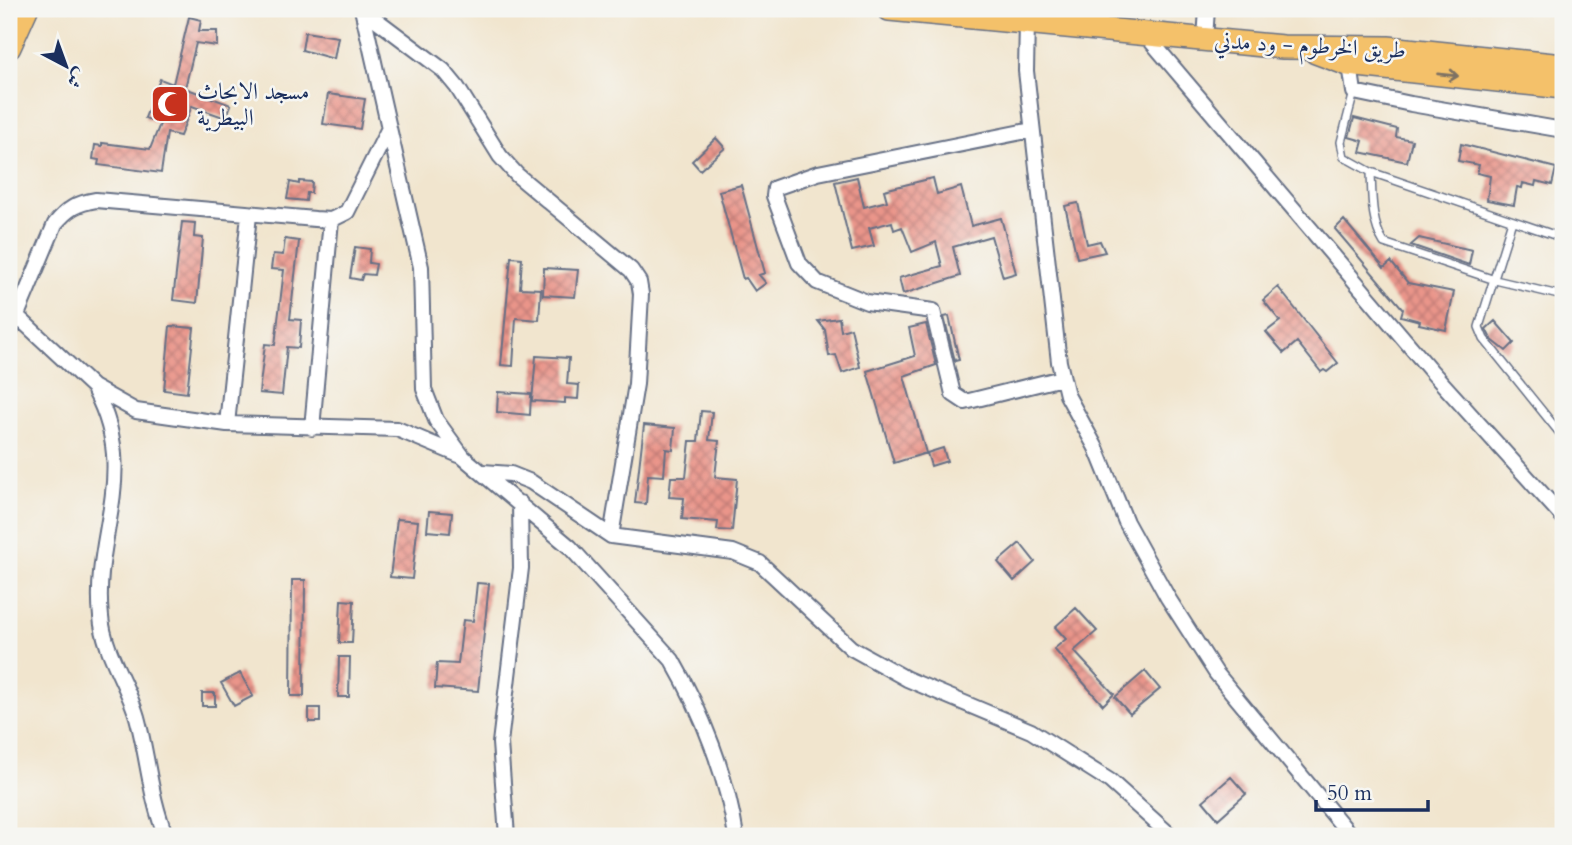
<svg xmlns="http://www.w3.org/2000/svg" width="1572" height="845" viewBox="0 0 1572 845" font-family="Cardo,Amiri,serif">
<defs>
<pattern id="building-cross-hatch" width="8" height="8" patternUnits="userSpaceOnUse" patternTransform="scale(1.75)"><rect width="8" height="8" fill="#ea958a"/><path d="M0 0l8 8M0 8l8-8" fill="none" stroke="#bd7a74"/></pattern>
</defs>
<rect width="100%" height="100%" fill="#f6f6f2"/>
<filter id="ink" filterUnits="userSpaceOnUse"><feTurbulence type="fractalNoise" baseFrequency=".0143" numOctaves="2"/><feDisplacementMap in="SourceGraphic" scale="14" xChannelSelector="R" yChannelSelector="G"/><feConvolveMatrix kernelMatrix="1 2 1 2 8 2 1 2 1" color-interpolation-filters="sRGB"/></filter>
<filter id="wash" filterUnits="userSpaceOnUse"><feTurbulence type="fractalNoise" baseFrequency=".00686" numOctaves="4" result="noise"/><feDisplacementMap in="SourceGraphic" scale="28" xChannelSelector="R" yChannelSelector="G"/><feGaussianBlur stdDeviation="1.57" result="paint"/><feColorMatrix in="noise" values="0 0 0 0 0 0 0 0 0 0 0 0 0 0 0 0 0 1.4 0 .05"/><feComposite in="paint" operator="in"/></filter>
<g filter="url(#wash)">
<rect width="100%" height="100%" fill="#f1e5ce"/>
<g id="blocks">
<!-- building -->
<path fill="url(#building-cross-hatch)" d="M 189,17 L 201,20 L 199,31 L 217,31 L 217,46 L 196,43 L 185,88 L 231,105 L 226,118 L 192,106 L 180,136 L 167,133 L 161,173 L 98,165 L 99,160 L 93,159 L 95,145 L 102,146 L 102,143 L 150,149 L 160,124 L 145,118 L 160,79 L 173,84 Z
M 305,32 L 338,37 L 334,59 L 302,50 Z
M 328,94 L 365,99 L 360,129 L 323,124 Z
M 1354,118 L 1397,129 L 1396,137 L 1412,140 L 1407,162 L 1360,152 L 1363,141 L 1349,137 Z
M 716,138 L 725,148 L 700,170 L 692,161 Z
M 1461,144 L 1556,168 L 1552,185 L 1536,181 L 1535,186 L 1523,183 L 1522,188 L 1517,187 L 1514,205 L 1487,200 L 1490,176 L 1477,173 L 1479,165 L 1458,161 Z
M 857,177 L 864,207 L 887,201 L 884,190 L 933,178 L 937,194 L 961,187 L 971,226 L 1001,218 L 1016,273 L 1003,277 L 991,236 L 953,247 L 960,276 L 903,294 L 899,278 L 942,266 L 936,242 L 912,252 L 902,227 L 894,230 L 892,222 L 869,228 L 874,246 L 852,251 L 835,182 Z
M 299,181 L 312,182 L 311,193 L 307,193 L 306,201 L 287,199 L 290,182 L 299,184 Z
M 741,185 L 765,273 L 759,275 L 766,283 L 755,291 L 746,278 L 743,279 L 719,191 Z
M 1078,203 L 1087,244 L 1100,241 L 1105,252 L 1077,258 L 1065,206 Z
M 1344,220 L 1384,268 L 1391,262 L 1408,283 L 1454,292 L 1446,330 L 1419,324 L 1420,321 L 1401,316 L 1403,309 L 1335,229 Z
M 182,222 L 195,223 L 194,237 L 203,238 L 197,303 L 173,300 Z
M 1419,238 L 1472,250 L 1469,265 L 1411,245 Z
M 285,239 L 299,241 L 290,319 L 301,320 L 299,348 L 287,347 L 282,395 L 259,393 L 265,344 L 275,345 L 284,270 L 271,269 L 273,254 L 283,255 Z
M 355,247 L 370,249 L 369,263 L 376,264 L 374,275 L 363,274 L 361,280 L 350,278 Z
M 511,257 L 522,258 L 520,288 L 541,289 L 539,320 L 516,318 L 513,366 L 501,365 Z
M 544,268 L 578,270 L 575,297 L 543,295 Z
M 1278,287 L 1338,363 L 1327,372 L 1324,370 L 1321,372 L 1297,342 L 1284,353 L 1266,332 L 1280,321 L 1263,300 Z
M 949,316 L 959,360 L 955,361 L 944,317 Z
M 839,318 L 841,331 L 851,328 L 860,367 L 842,373 L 836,355 L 829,356 L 825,330 L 818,321 Z
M 1495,321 L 1514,343 L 1506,351 L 1491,339 L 1486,329 Z
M 926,324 L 936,365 L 904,376 L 926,453 L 894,463 L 867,371 L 915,356 L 909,328 Z
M 170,326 L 194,328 L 187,393 L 164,390 Z
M 536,356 L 569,358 L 567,384 L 579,385 L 578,399 L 565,398 L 565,403 L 532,401 Z
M 498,392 L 531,394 L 530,415 L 497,412 Z
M 701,411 L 712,412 L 709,440 L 719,441 L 715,477 L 737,479 L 732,531 L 717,530 L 718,522 L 682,519 L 684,498 L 669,497 L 671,477 L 686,477 L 690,441 L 698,441 Z
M 644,425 L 675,428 L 673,450 L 666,449 L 664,476 L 648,475 L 646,504 L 635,503 Z
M 943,448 L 947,461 L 931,466 L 927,453 Z
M 429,511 L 452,513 L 450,533 L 427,531 Z
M 397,519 L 418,521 L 412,579 L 390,577 Z
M 1020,543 L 1035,562 L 1014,581 L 998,562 Z
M 292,580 L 305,580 L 304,696 L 291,696 Z
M 477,583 L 489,584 L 478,691 L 435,688 L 437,663 L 458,664 L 463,620 L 473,621 Z
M 341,600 L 354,601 L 352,643 L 339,643 Z
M 1076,608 L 1097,631 L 1074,651 L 1114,694 L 1103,705 L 1054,649 L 1066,639 L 1055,627 Z
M 339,657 L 350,657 L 349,697 L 338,697 Z
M 1145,671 L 1160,689 L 1130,714 L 1115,697 Z
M 240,673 L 253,696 L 234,706 L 221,683 Z
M 202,693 L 215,693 L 215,706 L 202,706 Z
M 309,708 L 320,708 L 320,722 L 309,722 Z
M 1231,777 L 1246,794 L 1218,819 L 1203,801 Z"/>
</g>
</g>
<g filter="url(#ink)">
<use href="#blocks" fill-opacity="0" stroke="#666f85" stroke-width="2"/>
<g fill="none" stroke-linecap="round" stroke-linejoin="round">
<!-- service casing -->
<g stroke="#666f85" stroke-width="10">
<path id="service" d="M 1354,92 L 1341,142 L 1344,157 L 1371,172 L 1563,238
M 1371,172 C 1372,195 1371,223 1384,243 L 1495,280 L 1563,296
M 1512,221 L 1479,327 L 1484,339 L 1563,437"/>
</g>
<!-- minor casing -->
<g stroke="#666f85" stroke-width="18">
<path id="minor" d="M 362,9 L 443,70 L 457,87 L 500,156 L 517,175 L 631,270 L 639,282 L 641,294 L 636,384 L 611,536
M 1078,9 L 1084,28
M 1027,22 L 1026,71 L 1059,362 L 1067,395 L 1096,448 L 1126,522 L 1168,598 L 1216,673 L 1351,836
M 1145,34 L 1432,372 L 1563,517
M 1205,39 L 1207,9
M 1349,58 L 1354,92 L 1411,104 L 1563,130
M 389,128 L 421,267 L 424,389 L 436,420 L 463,457 L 570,547 L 672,660 C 702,712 727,776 736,836
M 1032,130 L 818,173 L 775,188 L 774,196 L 799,263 L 817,282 L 867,302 L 933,311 L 953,394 L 965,402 L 1062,378
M 17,316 L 93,387 L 136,411 L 227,424 L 397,429 L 459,455
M 9,334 L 55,224 C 67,209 77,203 96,200 L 315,219 L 331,220 L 347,212 L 389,128 L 362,9
M 95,391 C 140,475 92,535 101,617 C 104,652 127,683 137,717 C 148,757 150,798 166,836
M 227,424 L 249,215
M 312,428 L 331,220
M 483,472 L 511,474 L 531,482 L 611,536 L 733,552 L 760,563 L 851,648 L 907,679 L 1031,731 L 1110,781 L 1171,836
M 507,836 L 500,743 L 521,568 L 520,503"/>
</g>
<!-- trunk casing -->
<g stroke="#666f85" stroke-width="26">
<path id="trunk" d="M 889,9 L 1283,47 L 1388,48 L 1563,66
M 9,47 L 26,9
M 1316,52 L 1348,64 L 1563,87"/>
</g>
<!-- service -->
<use href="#service" stroke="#fff" stroke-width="7"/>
<!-- minor -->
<use href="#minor" stroke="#fff" stroke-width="14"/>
<!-- trunk -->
<use href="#trunk" stroke="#f4c16a" stroke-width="23"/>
</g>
<!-- one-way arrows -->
<defs><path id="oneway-shaft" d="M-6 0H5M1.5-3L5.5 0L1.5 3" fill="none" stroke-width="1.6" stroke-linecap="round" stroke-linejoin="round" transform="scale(1.75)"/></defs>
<use stroke="#7d7163" href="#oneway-shaft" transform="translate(1448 75) rotate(6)"/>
</g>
<!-- icons -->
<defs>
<g id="mosque-square" transform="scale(2.0125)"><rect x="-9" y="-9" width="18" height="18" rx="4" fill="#c8321e" stroke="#f6f6f2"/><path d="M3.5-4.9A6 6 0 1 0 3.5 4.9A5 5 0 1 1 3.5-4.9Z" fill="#fff"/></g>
</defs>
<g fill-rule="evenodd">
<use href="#mosque-square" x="170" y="104"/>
</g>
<g text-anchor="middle" stroke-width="5" stroke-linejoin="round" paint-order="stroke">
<!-- street labels -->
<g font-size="23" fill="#1b2f5e" stroke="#f6f6f2">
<text transform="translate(1310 45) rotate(3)" y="8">طريق الخرطوم - ود مدني</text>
</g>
<!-- poi labels -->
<g font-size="23" fill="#1b2f5e" stroke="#f6f6f2" text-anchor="start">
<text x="197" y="99">مسجد الابحاث<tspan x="197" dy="26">البيطرية</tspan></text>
</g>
</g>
<!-- margin -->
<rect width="1572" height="845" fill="none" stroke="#f6f6f2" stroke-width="35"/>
<!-- north arrow -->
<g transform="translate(66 66) rotate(139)" stroke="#f6f6f2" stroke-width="5" paint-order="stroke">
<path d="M0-5L12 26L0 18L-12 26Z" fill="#1b2f5e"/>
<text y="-10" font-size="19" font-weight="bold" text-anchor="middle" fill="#1b2f5e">ش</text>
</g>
<!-- scale -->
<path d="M1316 800v10h112v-10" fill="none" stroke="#1b2f5e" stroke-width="3.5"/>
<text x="1327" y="800" font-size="21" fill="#1b2f5e" stroke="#f6f6f2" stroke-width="5" paint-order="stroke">50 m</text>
</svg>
